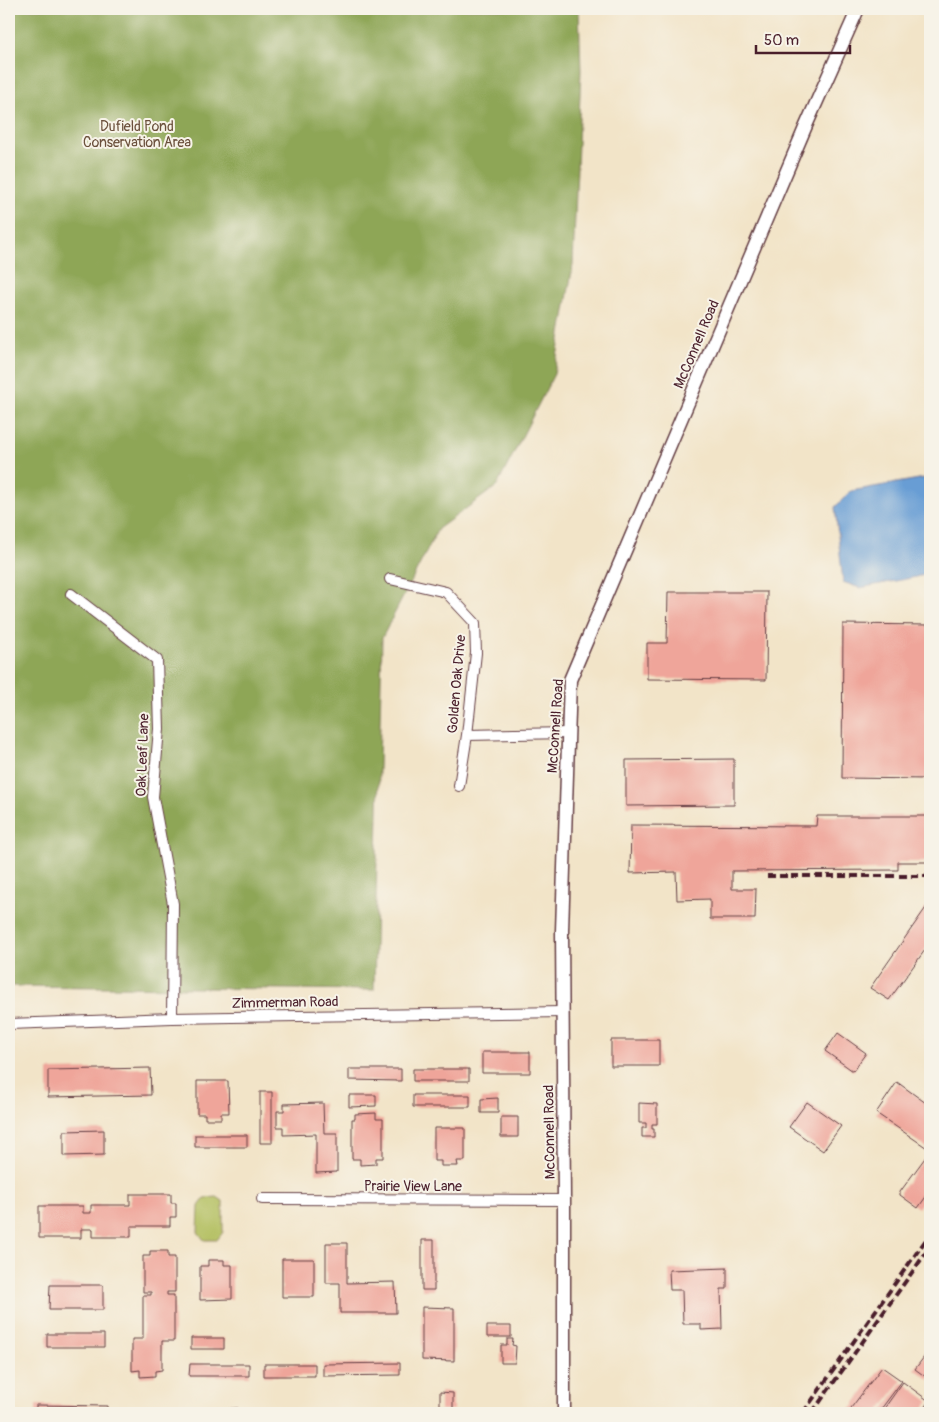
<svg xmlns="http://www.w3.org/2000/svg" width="939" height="1422" viewBox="0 0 939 1422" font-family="Pangolin,sans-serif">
<rect width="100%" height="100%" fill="#f7f3e8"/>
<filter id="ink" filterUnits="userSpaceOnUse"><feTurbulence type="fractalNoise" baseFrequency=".02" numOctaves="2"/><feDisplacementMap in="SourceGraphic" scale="10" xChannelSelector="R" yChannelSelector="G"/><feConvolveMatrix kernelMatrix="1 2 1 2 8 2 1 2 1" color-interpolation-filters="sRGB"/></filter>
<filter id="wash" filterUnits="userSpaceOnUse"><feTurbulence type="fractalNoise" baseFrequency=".0096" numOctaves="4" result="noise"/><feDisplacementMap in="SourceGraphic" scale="20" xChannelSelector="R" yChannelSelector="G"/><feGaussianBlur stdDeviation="1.12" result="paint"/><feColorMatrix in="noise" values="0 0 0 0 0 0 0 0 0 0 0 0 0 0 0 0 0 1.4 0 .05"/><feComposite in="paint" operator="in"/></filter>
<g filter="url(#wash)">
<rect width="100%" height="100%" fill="#f2e4c8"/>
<!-- green -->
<path fill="#b3bf61" stroke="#7e6f46" d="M 217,1197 L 223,1201 L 223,1232 L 217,1240 L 204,1240 L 198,1232 L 199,1206 L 205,1198 Z"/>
<!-- forest -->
<path fill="#8ea657" stroke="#6c6241" d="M 9,9 L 579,9 L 581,71 L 573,265 L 554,374 L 497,486 L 438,529 L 382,638 L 374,990 L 9,986 Z"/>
<!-- water -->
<path fill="#689dd4" stroke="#595e80" d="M 930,477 L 930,572 L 916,577 L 860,588 L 843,582 L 835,507 L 851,491 Z"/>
<g id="blocks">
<!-- building -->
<path fill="#efa59a" d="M 668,592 L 767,592 L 766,680 L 647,679 L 647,643 L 667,643 Z
M 843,624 L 930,625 L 930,779 L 842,778 Z
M 734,759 L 734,805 L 626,806 L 626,760 Z
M 817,816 L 930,816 L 930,862 L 898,862 L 898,870 L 732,871 L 732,889 L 756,889 L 755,919 L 710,919 L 710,899 L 677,900 L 676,872 L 630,873 L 631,825 L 816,826 Z
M 930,902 L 930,943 L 889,1000 L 870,988 Z
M 838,1033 L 866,1053 L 853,1071 L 825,1051 Z
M 611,1040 L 659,1040 L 659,1066 L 611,1066 Z
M 482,1052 L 530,1052 L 530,1073 L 482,1073 Z
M 150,1068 L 151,1095 L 48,1097 L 48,1070 Z
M 349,1069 L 401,1069 L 401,1081 L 349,1080 Z
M 413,1069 L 469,1069 L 469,1081 L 413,1081 Z
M 197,1081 L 228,1081 L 229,1113 L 221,1113 L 221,1119 L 205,1119 L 205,1114 L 197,1114 Z
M 897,1082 L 930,1106 L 930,1150 L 876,1113 Z
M 260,1092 L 272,1092 L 272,1143 L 260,1143 Z
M 349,1095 L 376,1095 L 376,1106 L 349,1107 Z
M 413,1095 L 470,1095 L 470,1107 L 413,1107 Z
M 498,1098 L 498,1113 L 481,1113 L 481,1099 Z
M 807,1102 L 841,1126 L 823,1151 L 789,1127 Z
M 323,1103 L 324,1133 L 337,1133 L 337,1172 L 316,1173 L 316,1134 L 283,1135 L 283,1127 L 277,1127 L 277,1111 L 284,1111 L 284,1104 Z
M 639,1103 L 657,1104 L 657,1124 L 652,1124 L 652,1129 L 654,1129 L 654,1137 L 642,1137 L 642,1128 L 646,1128 L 646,1123 L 639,1123 Z
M 376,1113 L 376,1119 L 383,1119 L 383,1158 L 376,1158 L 376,1164 L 360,1165 L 360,1159 L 352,1159 L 352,1119 L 355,1119 L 355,1114 Z
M 501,1117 L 518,1117 L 518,1137 L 501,1137 Z
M 434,1128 L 465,1128 L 465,1161 L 457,1161 L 458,1166 L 441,1166 L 441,1161 L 434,1161 Z
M 104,1130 L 104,1155 L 64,1156 L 64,1131 Z
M 195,1135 L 247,1135 L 247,1147 L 195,1147 Z
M 930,1151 L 930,1191 L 918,1208 L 900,1195 L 900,1192 Z
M 130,1194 L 171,1194 L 171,1203 L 176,1203 L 176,1217 L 170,1217 L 170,1226 L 131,1226 L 131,1237 L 93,1237 L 93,1229 L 81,1229 L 81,1238 L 39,1238 L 39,1206 L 83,1206 L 83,1213 L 91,1213 L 91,1205 L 130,1205 Z
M 422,1240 L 434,1240 L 434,1290 L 422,1290 Z
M 326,1243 L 347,1243 L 347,1283 L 395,1282 L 396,1313 L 340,1313 L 340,1283 L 326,1283 Z
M 150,1251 L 168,1251 L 168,1257 L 175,1257 L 175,1292 L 167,1292 L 167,1295 L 174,1295 L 174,1341 L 162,1341 L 162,1370 L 155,1371 L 155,1376 L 140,1377 L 140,1370 L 132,1371 L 132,1339 L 143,1339 L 143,1295 L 151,1295 L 151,1292 L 143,1292 L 143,1256 L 150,1256 Z
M 282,1259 L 314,1259 L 314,1297 L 282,1297 Z
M 208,1260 L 224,1260 L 224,1265 L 232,1265 L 232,1299 L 200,1300 L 200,1266 L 208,1266 Z
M 727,1268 L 727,1289 L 721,1289 L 722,1329 L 701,1330 L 701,1324 L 683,1324 L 682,1290 L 670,1290 L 669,1270 Z
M 50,1285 L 103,1285 L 103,1310 L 49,1310 Z
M 422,1307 L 454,1308 L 454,1361 L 422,1360 Z
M 487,1326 L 511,1326 L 511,1337 L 487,1337 Z
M 47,1334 L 104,1334 L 104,1347 L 47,1347 Z
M 191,1338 L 224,1338 L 224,1349 L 191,1349 Z
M 507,1339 L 513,1339 L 512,1345 L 516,1346 L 515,1363 L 501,1363 L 501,1345 L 507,1345 Z
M 930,1349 L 930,1380 L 915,1369 Z
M 400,1363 L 400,1375 L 323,1376 L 323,1364 Z
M 190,1364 L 249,1364 L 249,1376 L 189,1376 Z
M 264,1364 L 315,1364 L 315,1376 L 264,1376 Z
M 882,1367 L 902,1381 L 878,1413 L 849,1413 L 848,1412 Z
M 903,1382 L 929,1401 L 920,1413 L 881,1413 Z
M 440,1392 L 453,1393 L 453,1410 L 440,1410 Z
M 36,1405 L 107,1406 L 107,1413 L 36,1413 Z
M 238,1408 L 238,1413 L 219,1413 L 219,1409 Z"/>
</g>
</g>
<g filter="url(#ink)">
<use href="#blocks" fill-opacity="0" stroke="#633d43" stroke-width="1"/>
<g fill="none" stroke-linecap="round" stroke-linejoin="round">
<!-- minor casing -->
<g stroke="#633d43" stroke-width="12">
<path id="minor" d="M 390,579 L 446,592 L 475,623 L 476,653 L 467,735 L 459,786
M 71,594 L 157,660 L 159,729 L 153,797 L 173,904 L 172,1018
M 467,735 L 568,733
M 9,1024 L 172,1018 L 562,1012
M 262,1199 L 564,1200"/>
</g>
<!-- tertiary casing -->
<g stroke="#633d43" stroke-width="15">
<path id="tertiary" d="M 564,1413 L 564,1200 L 562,931 L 570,680 L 805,128 L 858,9"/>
</g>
<!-- minor -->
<use href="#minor" stroke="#fff" stroke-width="10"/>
<!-- tertiary -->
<use href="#tertiary" stroke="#fff" stroke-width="12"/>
<!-- rail -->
<path stroke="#4a1f2b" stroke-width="4" stroke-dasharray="8 4" stroke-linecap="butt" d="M 767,876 L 930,876
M 803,1413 L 930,1234
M 812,1413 L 930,1247"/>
</g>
</g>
<g text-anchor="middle" stroke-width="4" stroke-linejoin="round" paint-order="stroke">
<!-- park labels -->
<g font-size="14" fill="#6a4f3b" stroke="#f7f3e8">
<text x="137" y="131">Dufield Pond<tspan x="137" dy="16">Conservation Area</tspan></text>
</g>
<!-- street labels -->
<g font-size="14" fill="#4a1f2b" stroke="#f7f3e8">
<text transform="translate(696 344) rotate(-67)" y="5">McConnell Road</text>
<text transform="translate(456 684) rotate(-85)" y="5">Golden Oak Drive</text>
<text transform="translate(555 726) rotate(-86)" y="5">McConnell Road</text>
<text transform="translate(142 755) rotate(-88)" y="5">Oak Leaf Lane</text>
<text transform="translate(285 1002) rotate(-1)" y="5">Zimmerman Road</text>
<text transform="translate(549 1132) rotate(-91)" y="5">McConnell Road</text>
<text x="413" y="1191">Prairie View Lane</text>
</g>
</g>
<!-- margin -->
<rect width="939" height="1422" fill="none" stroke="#f7f3e8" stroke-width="30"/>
<!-- scale -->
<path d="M756 45v8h94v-8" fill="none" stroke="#4a1f2b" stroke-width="2.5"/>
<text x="764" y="45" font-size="15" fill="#4a1f2b" stroke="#f7f3e8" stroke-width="4" paint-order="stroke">50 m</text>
</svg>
